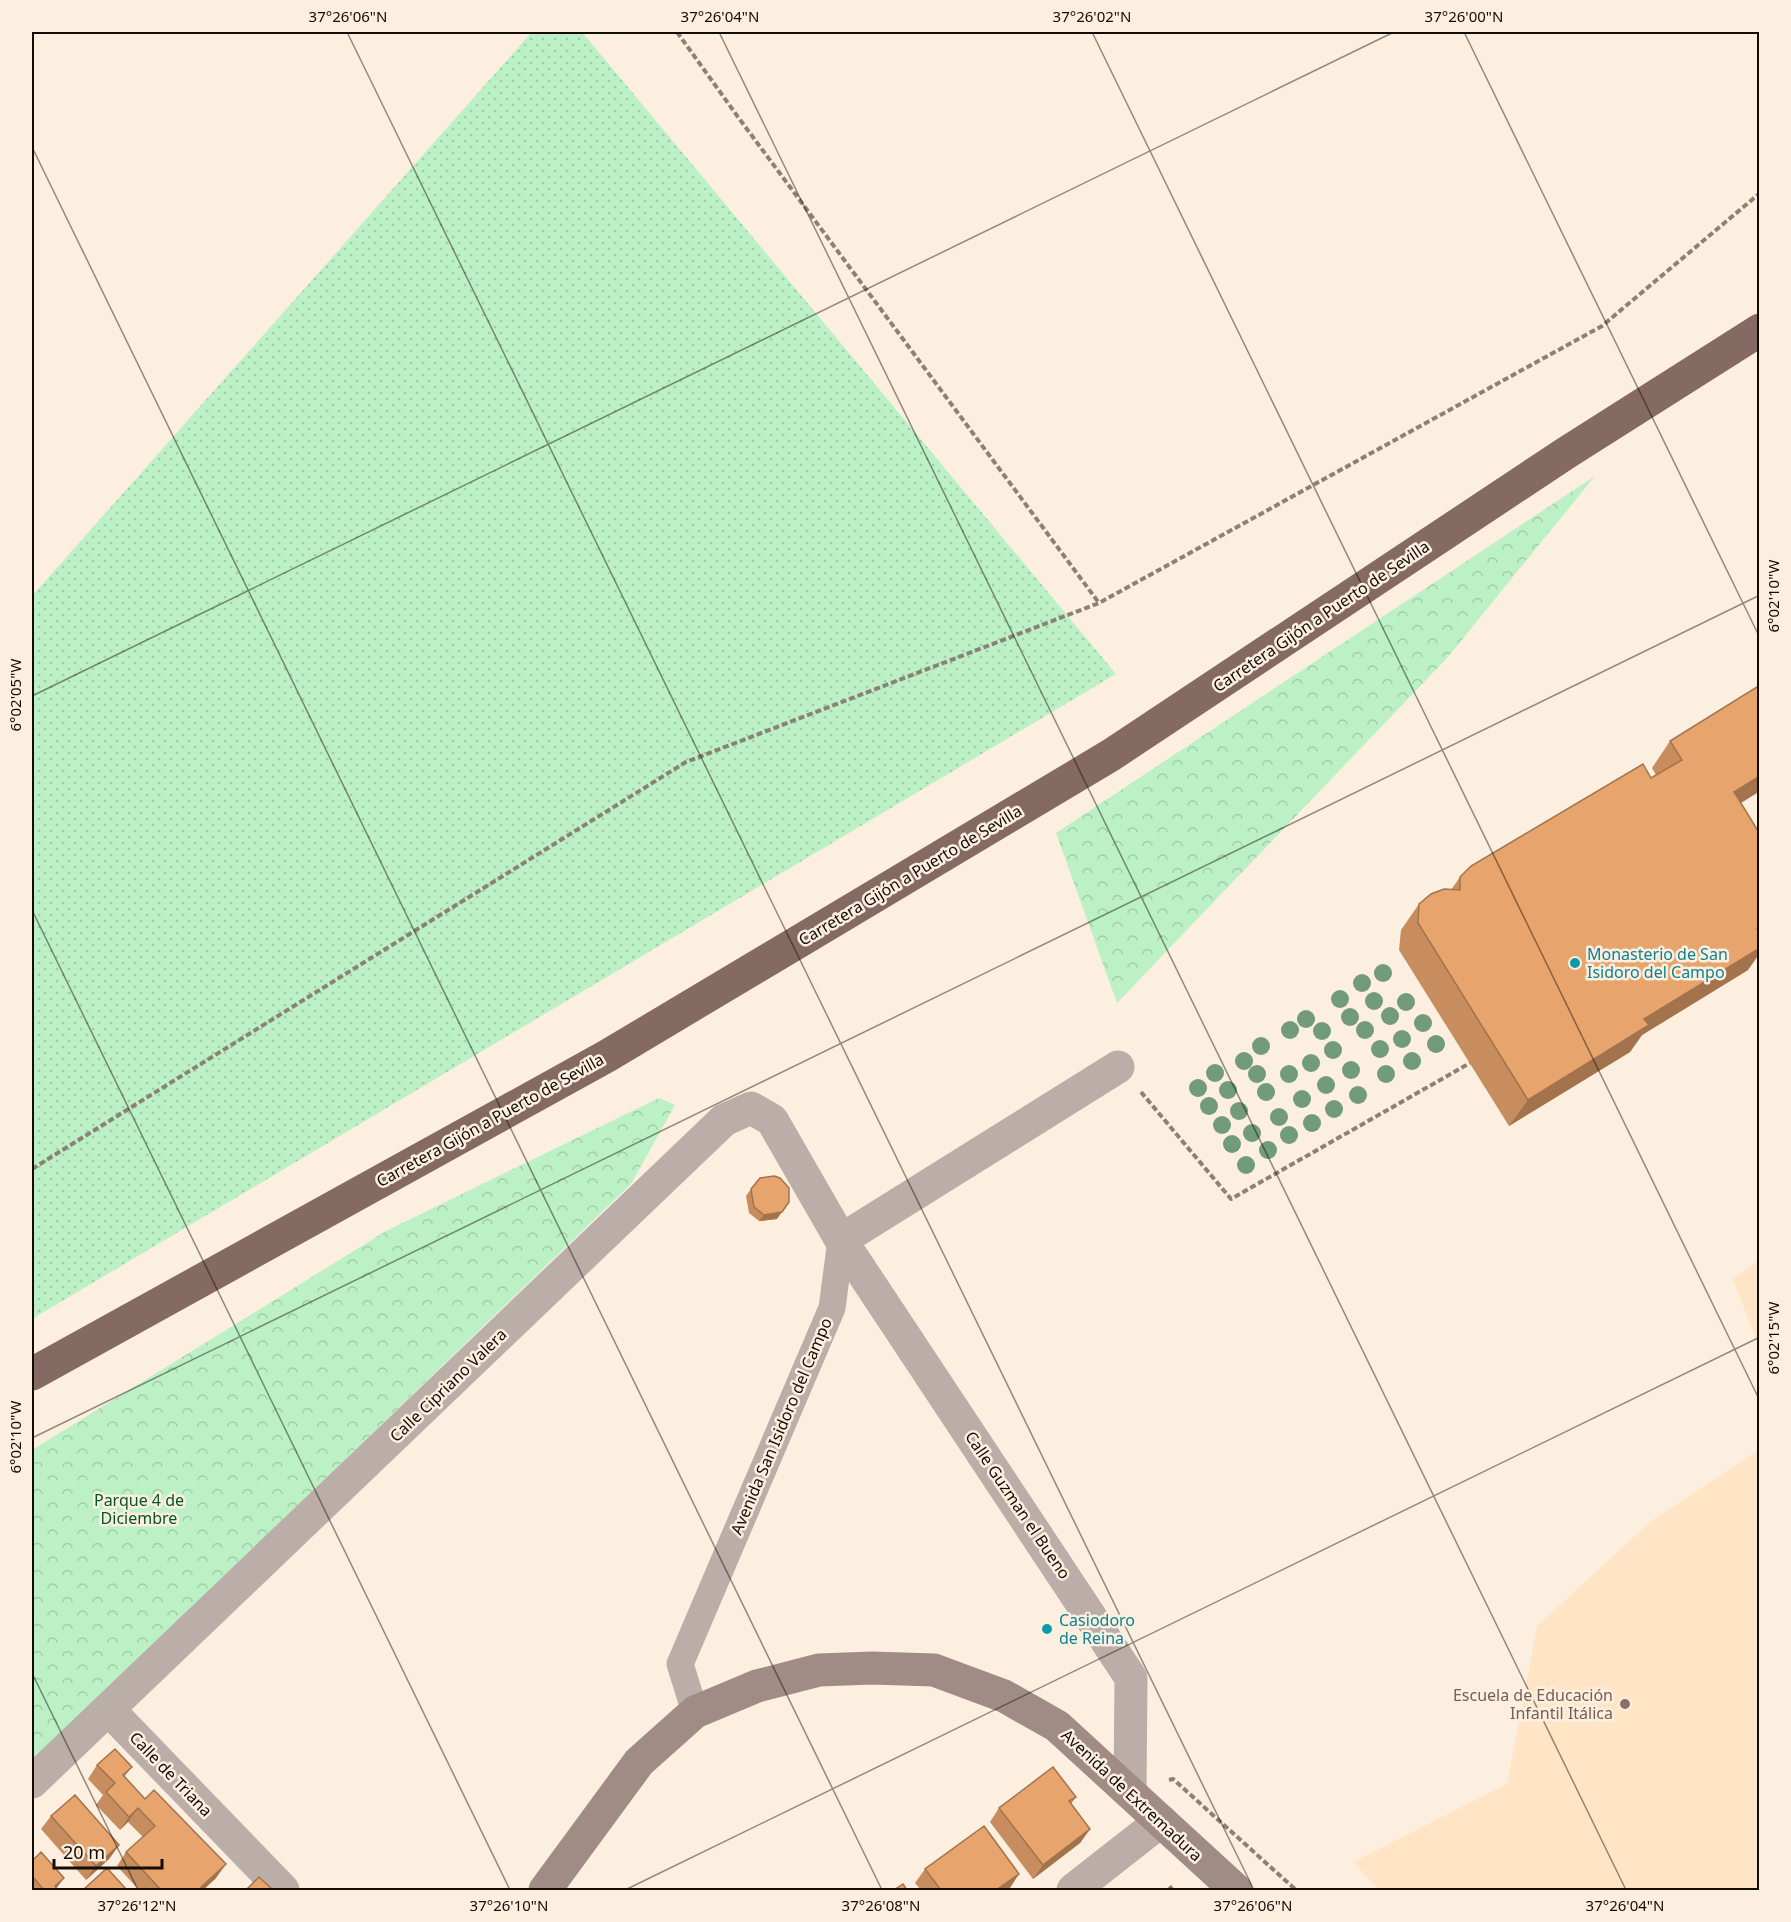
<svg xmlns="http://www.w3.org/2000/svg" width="1791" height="1922" viewBox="0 0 1791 1922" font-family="'Noto Sans',sans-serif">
<defs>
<pattern id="grass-dots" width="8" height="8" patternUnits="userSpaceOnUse" patternTransform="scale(1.5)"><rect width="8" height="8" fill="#bcf0c5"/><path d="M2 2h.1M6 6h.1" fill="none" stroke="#a1cda8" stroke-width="1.8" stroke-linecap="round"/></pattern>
<pattern id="forest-crowns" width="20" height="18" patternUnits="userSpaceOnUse" patternTransform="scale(1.5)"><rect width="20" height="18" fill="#bcf0c5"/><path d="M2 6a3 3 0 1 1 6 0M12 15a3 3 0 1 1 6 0" fill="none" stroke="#a1cda8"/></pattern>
</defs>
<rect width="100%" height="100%" fill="#fcefe0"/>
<!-- built -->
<path fill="#ffe5c6" d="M 1759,1260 L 1759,1348 L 1733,1279 Z
M 1759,1450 L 1759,1890 L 1379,1890 L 1353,1862 L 1507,1784 L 1537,1626 L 1651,1521 Z"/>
<!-- grass -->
<path fill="url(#grass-dots)" d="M 532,32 L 582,32 L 1116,674 L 32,1319 L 32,596 Z"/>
<!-- forest -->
<path fill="url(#forest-crowns)" d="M 1595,476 L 1447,658 L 1117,1003 L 1056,833 Z
M 659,1098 L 675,1105 L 631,1184 L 32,1761 L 32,1450 L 386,1231 Z"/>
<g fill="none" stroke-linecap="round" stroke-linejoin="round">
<!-- path -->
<path stroke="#8b8176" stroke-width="4" stroke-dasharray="6 3" stroke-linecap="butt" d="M 677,32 L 738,117 L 1099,603
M 1141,1092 L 1231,1199 L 1470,1063
M 32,1169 L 686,762 L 1099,603 L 1602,326 L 1760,193
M 1169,1780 L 1173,1779 L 1296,1890"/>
<!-- pedestrian -->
<path stroke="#bbada8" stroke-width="27" d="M 695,1712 L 680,1664 L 832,1308 L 841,1240"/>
<!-- minor -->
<path stroke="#bbada8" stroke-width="33" d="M 841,1240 L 1118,1067
M 109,1710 L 283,1890
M 32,1782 L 724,1120 L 751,1108 L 772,1120 L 841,1240 L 1131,1678 L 1130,1790
M 1073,1890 L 1161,1821"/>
<!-- secondary -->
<path stroke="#a08c84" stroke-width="33" d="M 545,1890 L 639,1762 L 695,1712 L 757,1686 L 819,1670 L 872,1668 L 934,1670 L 1004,1696 L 1057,1726 L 1236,1890"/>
<!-- trunk -->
<path stroke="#846a60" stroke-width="33" d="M 32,1374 L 607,1056 L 1111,755 L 1566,453 L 1760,330"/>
</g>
<!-- trees -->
<g fill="#719b79">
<circle cx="1383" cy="973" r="9"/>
<circle cx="1362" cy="983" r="9"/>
<circle cx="1340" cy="999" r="9"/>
<circle cx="1374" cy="1001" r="9"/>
<circle cx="1406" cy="1002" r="9"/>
<circle cx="1390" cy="1016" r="9"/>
<circle cx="1350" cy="1017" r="9"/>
<circle cx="1306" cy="1019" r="9"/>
<circle cx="1423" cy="1023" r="9"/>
<circle cx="1290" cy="1030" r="9"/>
<circle cx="1365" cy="1030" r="9"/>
<circle cx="1322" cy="1031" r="9"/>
<circle cx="1402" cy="1039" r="9"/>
<circle cx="1436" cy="1044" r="9"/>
<circle cx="1261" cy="1046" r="9"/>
<circle cx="1380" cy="1049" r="9"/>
<circle cx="1333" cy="1050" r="9"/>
<circle cx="1244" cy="1061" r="9"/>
<circle cx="1412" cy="1061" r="9"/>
<circle cx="1311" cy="1063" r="9"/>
<circle cx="1351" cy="1070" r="9"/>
<circle cx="1215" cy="1073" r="9"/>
<circle cx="1257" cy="1074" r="9"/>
<circle cx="1289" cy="1074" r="9"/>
<circle cx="1386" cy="1074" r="9"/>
<circle cx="1326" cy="1085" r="9"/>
<circle cx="1198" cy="1088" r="9"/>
<circle cx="1228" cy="1090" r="9"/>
<circle cx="1266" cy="1092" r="9"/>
<circle cx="1358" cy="1095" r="9"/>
<circle cx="1302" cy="1099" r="9"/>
<circle cx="1209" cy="1106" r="9"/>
<circle cx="1334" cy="1109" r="9"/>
<circle cx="1239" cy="1111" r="9"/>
<circle cx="1279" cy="1117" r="9"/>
<circle cx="1312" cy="1123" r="9"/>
<circle cx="1222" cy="1125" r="9"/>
<circle cx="1252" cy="1133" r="9"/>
<circle cx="1289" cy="1135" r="9"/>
<circle cx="1232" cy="1144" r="9"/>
<circle cx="1268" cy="1150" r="9"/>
<circle cx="1246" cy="1165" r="9"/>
</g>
<!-- wall -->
<path fill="#c78d5e" d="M 1760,685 L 1760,791 L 1741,803 L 1748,970 L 1642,1035 L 1630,1052 L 1509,1126 L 1399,950 L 1401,930 L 1419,904 L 1451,890 L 1460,877 L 1656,775 L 1652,768 L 1670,741 Z
M 751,1189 L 777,1219 L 759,1221 L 749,1213 L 746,1196 Z
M 97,1765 L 132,1767 L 124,1777 L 216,1878 L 203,1890 L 139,1890 L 117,1866 L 126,1852 L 143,1837 L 128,1822 L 120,1830 L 96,1805 L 103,1795 L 88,1779 Z
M 1076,1797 L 1071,1804 L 1090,1829 L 1080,1843 L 1033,1879 L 990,1822 L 999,1808 Z
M 51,1816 L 119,1845 L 109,1859 L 86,1880 L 41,1829 Z
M 32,1859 L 57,1888 L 58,1890 L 32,1890 Z
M 925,1869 L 1010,1888 L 1005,1890 L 921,1890 L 915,1883 Z"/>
<!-- shaded-wall -->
<path fill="#a2734c" d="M 1760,776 L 1760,791 L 1716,818 L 1734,792 Z
M 1760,948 L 1760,953 L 1748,970 L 1642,1035 L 1630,1052 L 1509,1126 L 1528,1100 L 1644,1019 Z
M 789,1202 L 777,1219 L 759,1221 L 764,1215 Z
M 138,1808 L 128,1822 L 120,1830 L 129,1817 Z
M 1090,1829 L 1080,1843 L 1033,1879 L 1043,1865 Z
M 119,1845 L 109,1859 L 86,1880 L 96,1866 Z
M 226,1864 L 216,1878 L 203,1890 L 198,1890 Z
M 1019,1874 L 1010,1888 L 1005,1890 L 996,1890 Z
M 64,1878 L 55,1890 L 55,1886 Z"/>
<!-- building -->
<path fill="#e7a46d" stroke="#a2734c" stroke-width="1.5" d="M 1760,685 L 1760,776 L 1734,792 L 1760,834 L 1760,928 L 1757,929 L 1760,933 L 1760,948 L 1644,1019 L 1649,1025 L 1528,1100 L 1418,923 L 1419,904 L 1431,894 L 1444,889 L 1460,890 L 1460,877 L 1471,866 L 1643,764 L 1651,778 L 1682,760 L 1670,741 Z
M 774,1176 L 780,1178 L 789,1188 L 789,1202 L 782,1212 L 764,1215 L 754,1207 L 751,1189 L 760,1178 Z
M 115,1749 L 132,1767 L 123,1775 L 145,1799 L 154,1790 L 226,1864 L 198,1890 L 161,1890 L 126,1852 L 155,1826 L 138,1808 L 129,1817 L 106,1792 L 115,1783 L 97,1765 Z
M 1053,1767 L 1076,1797 L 1069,1801 L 1090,1829 L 1043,1865 L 999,1808 Z
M 75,1795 L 119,1845 L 96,1866 L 51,1816 Z
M 984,1826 L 1019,1874 L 996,1890 L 941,1890 L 925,1869 Z
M 41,1852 L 64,1878 L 55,1886 L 58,1890 L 44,1890 L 32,1876 L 32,1859 L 33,1860 Z
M 107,1868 L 127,1890 L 83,1890 Z
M 259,1877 L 273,1890 L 246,1890 Z
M 903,1884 L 907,1890 L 894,1890 Z
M 1171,1886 L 1174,1890 L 1166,1890 Z"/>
<!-- ticks -->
<path fill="none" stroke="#130c05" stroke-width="1.5" stroke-opacity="0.45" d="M 347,32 L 1254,1890M 719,32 L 1626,1890M 1092,32 L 1760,1401M 1464,32 L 1760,638M 32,147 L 882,1890M 32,696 L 1394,32M 32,910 L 510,1890M 32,1438 L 1760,595M 32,1673 L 138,1890M 625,1890 L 1760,1337"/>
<!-- markers -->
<g fill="#0f9aa8" stroke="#fcefe0" stroke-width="2">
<circle cx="1575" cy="963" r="6"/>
<circle cx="1047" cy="1629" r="6"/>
</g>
<circle fill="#8d6e63" stroke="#fcefe0" stroke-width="2" cx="1625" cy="1704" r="6"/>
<g text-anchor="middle" stroke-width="5" stroke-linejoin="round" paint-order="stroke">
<!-- street labels -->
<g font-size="16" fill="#130c05" stroke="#fcefe0">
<text transform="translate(1321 616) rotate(-34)" y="6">Carretera Gijón a Puerto de Sevilla</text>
<text transform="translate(910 875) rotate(-31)" y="6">Carretera Gijón a Puerto de Sevilla</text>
<text transform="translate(490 1120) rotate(-29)" y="6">Carretera Gijón a Puerto de Sevilla</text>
<text transform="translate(448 1385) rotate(-44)" y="6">Calle Cipriano Valera</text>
<text transform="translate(781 1426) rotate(-67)" y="6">Avenida San Isidoro del Campo</text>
<text transform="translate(1018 1505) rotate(56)" y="6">Calle Guzman el Bueno</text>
<text transform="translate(171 1774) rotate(46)" y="6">Calle de Triana</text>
<text transform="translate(1132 1795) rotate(43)" y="6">Avenida de Extremadura</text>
</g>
<!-- culture labels -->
<g font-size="16" fill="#0d838f" stroke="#fcefe0" text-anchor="start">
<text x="1587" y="960">Monasterio de San<tspan x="1587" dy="18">Isidoro del Campo</tspan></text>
<text x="1059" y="1626">Casiodoro<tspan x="1059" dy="18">de Reina</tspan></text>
</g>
<!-- park labels -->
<g font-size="16" fill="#005724" stroke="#fcefe0">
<text x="139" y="1506">Parque 4 de<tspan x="139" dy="18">Diciembre</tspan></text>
</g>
<!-- education labels -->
<g font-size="16" fill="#785e54" stroke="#fcefe0" text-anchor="end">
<text x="1613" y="1701">Escuela de Educación<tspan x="1613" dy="18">Infantil Itálica</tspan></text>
</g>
</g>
<!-- border -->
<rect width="1791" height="1922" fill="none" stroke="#fcefe0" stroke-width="66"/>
<!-- scale -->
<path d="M54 1859v9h108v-9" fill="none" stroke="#130c05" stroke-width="3"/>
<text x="63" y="1859" font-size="18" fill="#130c05" stroke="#fcefe0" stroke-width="4.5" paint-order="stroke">20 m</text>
<rect x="33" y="33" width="1725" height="1856" fill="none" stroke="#130c05" stroke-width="2"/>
<g font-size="15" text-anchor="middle" fill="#130c05">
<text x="348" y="22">37°26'06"N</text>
<text x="720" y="22">37°26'04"N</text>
<text x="1092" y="22">37°26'02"N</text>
<text x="1464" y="22">37°26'00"N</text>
<text transform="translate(1774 596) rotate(-90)" y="5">6°02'10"W</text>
<text transform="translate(16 695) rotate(-90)" y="5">6°02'05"W</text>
<text transform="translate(1774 1338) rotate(-90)" y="5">6°02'15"W</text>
<text transform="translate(16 1437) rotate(-90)" y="5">6°02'10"W</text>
<text x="137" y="1911">37°26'12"N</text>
<text x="509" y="1911">37°26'10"N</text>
<text x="881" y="1911">37°26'08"N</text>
<text x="1253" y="1911">37°26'06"N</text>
<text x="1625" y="1911">37°26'04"N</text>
</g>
</svg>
